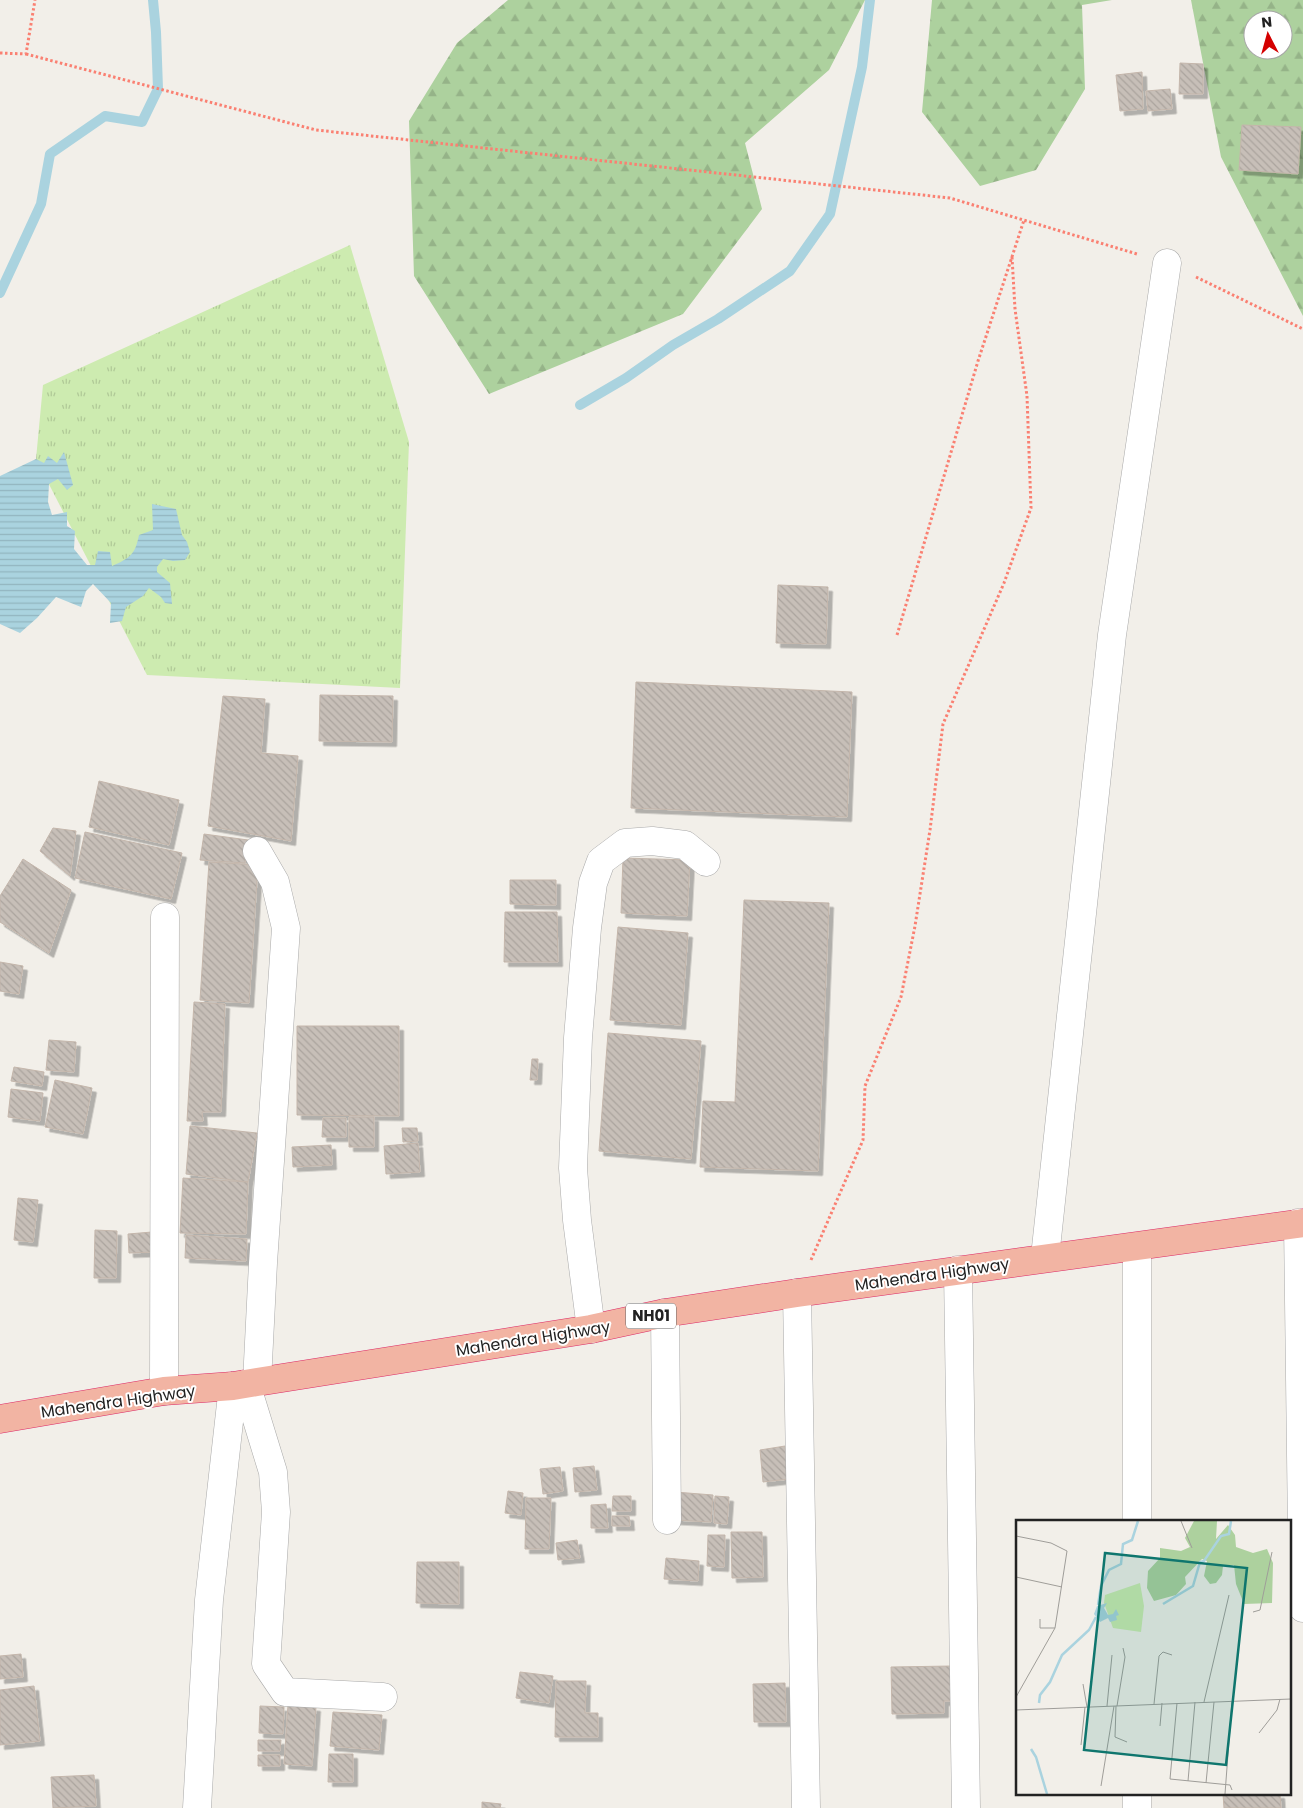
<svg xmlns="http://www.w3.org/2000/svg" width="1303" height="1808" viewBox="0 0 1303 1808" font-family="Poppins,sans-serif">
<defs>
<pattern id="grass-tufts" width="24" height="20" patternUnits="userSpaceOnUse" patternTransform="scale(1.25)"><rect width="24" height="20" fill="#cdebb0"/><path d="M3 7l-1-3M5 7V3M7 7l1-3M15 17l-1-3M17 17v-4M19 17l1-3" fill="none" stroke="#b0c997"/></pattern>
<pattern id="forest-firs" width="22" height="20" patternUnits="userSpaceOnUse" patternTransform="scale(1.25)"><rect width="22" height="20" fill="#add19e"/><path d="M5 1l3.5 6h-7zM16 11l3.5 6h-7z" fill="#95b388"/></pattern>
<pattern id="water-rules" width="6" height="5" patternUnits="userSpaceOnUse" patternTransform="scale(1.25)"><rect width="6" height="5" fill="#aad3df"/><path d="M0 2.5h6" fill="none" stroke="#92b5bf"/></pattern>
<pattern id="building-back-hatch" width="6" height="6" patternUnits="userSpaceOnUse" patternTransform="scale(1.25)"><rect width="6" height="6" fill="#c7bfb8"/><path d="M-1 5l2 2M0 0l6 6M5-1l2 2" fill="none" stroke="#aba49e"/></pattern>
<filter id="shadow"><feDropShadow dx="4.5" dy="4.5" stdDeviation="0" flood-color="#0004"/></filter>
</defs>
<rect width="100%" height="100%" fill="#f2efe9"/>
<!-- grass -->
<path fill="url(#grass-tufts)" d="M 350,245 L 409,442 L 400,688 L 147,675 L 36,459 L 43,385 Z"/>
<!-- forest -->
<path fill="url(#forest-firs)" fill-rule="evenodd" d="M 508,0 L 865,0 L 829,70 L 745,143 L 762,209 L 683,314 L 489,394 L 414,276 L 409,121 L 457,43 Z
M 932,0 L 1112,0 L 1082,5 L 1085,89 L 1036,170 L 980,186 L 922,112 Z
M 1191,0 L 1303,0 L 1303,316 L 1221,157 ZM 1253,20 L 1283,20 L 1283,50 L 1253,50 Z"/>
<!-- water -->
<path fill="url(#water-rules)" d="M 64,452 L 73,485 L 67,490 L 58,479 L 49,484 L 48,502 L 52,515 L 67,512 L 67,526 L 75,531 L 74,549 L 87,565 L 95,565 L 98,551 L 110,552 L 112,566 C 130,558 135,555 139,535 L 153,530 L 152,504 L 176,509 L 182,535 L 187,542 L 190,552 L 185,560 L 173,561 L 163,559 L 157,567 L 157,572 L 170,583 L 172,604 L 165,603 L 161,597 L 149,588 L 143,596 L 126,607 L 122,621 L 110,623 L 111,603 L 93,584 L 86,591 L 81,607 L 56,597 L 37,618 L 20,633 L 0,624 L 0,476 L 36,459 L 44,463 L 48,456 L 57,463 Z"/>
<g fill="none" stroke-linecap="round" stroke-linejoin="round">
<!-- stream -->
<path stroke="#aad3df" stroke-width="10" d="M 0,293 L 41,204 L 50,154 L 105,116 L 142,122 L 158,89 L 156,32 L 153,0
M 580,405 L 626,378 L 673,345 L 718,319 L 790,271 L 830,214 L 862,67 L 870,0"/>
</g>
<!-- building -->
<path fill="url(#building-back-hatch)" stroke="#c4b6ab" filter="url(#shadow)" d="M 1180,63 L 1203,64 L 1203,94 L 1179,94 Z
M 1142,72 L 1143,109 L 1120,111 L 1116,75 Z
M 1170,89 L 1172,109 L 1148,111 L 1146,91 Z
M 1242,125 L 1301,127 L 1298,174 L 1239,170 Z
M 778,585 L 828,587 L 826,644 L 776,643 Z
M 636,682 L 852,692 L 847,817 L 631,808 Z
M 320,695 L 393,696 L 392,742 L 319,741 Z
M 223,696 L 265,699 L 261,753 L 298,756 L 291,841 L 208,826 Z
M 99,781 L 179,800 L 169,845 L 89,827 Z
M 53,828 L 76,831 L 70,876 L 40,851 Z
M 85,832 L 182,853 L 171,899 L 75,878 Z
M 204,834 L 248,840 L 245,863 L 200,860 Z
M 623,858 L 690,860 L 687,916 L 621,913 Z
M 23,859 L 71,890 L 49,953 L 0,922 L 0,896 Z
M 209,862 L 258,865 L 249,1003 L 200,1000 Z
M 510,880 L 556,880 L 556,905 L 510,904 Z
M 744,900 L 829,903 L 818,1171 L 700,1167 L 703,1101 L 735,1102 Z
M 505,912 L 557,912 L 558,962 L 504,962 Z
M 618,927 L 688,933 L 681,1025 L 610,1020 Z
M 0,962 L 23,966 L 19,994 L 0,991 Z
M 194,1002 L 225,1004 L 221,1112 L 202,1112 L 203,1121 L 187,1121 Z
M 297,1026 L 399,1026 L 399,1116 L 297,1115 Z
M 608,1033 L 701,1041 L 691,1159 L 599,1151 Z
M 49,1040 L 76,1042 L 74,1072 L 46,1070 Z
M 532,1059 L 538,1059 L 537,1080 L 530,1080 Z
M 14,1067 L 44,1072 L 42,1086 L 11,1081 Z
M 55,1080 L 92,1088 L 83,1134 L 45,1127 Z
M 11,1089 L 43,1093 L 40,1121 L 8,1117 Z
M 349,1117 L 374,1117 L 374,1147 L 349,1147 Z
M 323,1118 L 346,1118 L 346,1137 L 322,1137 Z
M 190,1126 L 257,1133 L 248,1182 L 186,1174 Z
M 402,1128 L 417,1128 L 418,1141 L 403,1142 Z
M 418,1143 L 420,1172 L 386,1174 L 384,1146 Z
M 331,1145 L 332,1165 L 293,1167 L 292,1147 Z
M 183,1178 L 248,1182 L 246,1234 L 180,1233 Z
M 18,1198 L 38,1200 L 33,1242 L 14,1240 Z
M 95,1230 L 117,1231 L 116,1278 L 94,1278 Z
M 152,1232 L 154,1252 L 129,1253 L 128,1234 Z
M 186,1235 L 247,1239 L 246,1261 L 185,1258 Z
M 785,1446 L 789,1479 L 763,1482 L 760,1450 Z
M 594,1466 L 597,1490 L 575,1492 L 573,1468 Z
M 560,1467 L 563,1491 L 543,1494 L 540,1469 Z
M 508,1491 L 523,1493 L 521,1515 L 505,1513 Z
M 675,1492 L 713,1495 L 711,1522 L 674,1520 Z
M 613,1496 L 631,1496 L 631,1511 L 612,1511 Z
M 715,1496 L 729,1497 L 727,1524 L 714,1523 Z
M 526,1498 L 551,1498 L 549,1549 L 525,1549 Z
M 606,1504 L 608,1528 L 591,1528 L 591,1505 Z
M 612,1516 L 629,1516 L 630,1526 L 612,1526 Z
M 731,1532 L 762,1532 L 763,1577 L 732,1578 Z
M 708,1535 L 725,1535 L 724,1567 L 707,1566 Z
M 577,1540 L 580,1558 L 558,1560 L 556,1543 Z
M 666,1558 L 699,1561 L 698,1581 L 664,1579 Z
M 417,1562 L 459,1562 L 459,1604 L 416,1603 Z
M 21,1654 L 23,1677 L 0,1679 L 0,1656 Z
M 951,1666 L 952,1701 L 944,1701 L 944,1713 L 892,1714 L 891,1667 Z
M 520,1672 L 553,1676 L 549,1703 L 516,1698 Z
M 556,1681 L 586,1681 L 585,1713 L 598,1713 L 598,1737 L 555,1737 Z
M 785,1683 L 786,1722 L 754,1722 L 753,1684 Z
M 34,1686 L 40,1741 L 0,1745 L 0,1690 Z
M 288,1705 L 316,1707 L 312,1766 L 284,1764 Z
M 260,1706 L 284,1707 L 283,1734 L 259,1733 Z
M 333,1712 L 382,1715 L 379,1750 L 330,1746 Z
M 258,1740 L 281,1740 L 280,1751 L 258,1751 Z
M 329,1754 L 353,1754 L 353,1782 L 328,1782 Z
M 258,1755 L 280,1755 L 280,1766 L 258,1766 Z
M 94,1775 L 96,1806 L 53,1808 L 51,1777 Z
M 1223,1794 L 1280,1794 L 1281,1808 L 1224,1808 Z
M 482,1802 L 501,1804 L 500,1808 L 482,1808 Z"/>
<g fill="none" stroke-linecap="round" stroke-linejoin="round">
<!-- minor casing -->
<g stroke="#a9a9a9" stroke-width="29">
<path id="minor" d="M 1298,1223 L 1303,1608
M 1137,1247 L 1137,1522
M 1045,1257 L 1112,635 L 1167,263
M 958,1270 L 966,1808
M 797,1293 L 806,1808
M 665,1313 L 667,1520
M 591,1329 L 577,1220 L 573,1168 L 578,1038 L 587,928 L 593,883 L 601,861 L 625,843 L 652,841 L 685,845 L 706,862
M 257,1382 L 263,1263 L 286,928 L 275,882 L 257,851
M 246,1384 L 273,1472 L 276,1512 L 266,1664 L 285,1692 L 383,1697
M 164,1391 L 165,917
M 1137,1794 L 1137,1808
M 197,1808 L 209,1600 L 233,1386"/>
</g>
<!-- trunk casing -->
<g stroke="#dc2a67" stroke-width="29">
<path id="trunk" d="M 0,1419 L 164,1391 L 233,1386 L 257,1382 L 591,1329 L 665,1313 L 797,1293 L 1303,1223"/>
</g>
<!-- path -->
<path stroke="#fa8072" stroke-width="3" stroke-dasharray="2.5 2.5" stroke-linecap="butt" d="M 0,53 L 26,54 L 35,0
M 26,54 L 316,130 L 950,198 L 1137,254
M 1196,277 L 1303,329
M 897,635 L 978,361 L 1024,220
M 811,1260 L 863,1140 L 865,1086 L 901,997 L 915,926 L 930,830 L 943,724 L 1004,583 L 1031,508 L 1027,396 L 1015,309 L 1012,257"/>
<!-- minor -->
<use href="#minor" stroke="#fff" stroke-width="28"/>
<!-- trunk -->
<use href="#trunk" stroke="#f2b4a3" stroke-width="28"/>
</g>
<g text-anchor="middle" stroke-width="4" stroke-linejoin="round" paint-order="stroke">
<!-- shield labels -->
<rect fill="#fff" stroke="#646464" stroke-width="1" x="626" y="1303.5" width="50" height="25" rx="4"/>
<g font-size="15" font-weight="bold" fill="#222">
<text x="651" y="1321">NH01</text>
</g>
<!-- street labels -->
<g font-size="16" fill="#222" stroke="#fff">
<text transform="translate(932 1274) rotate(-8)" y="6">Mahendra Highway</text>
<text transform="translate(533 1338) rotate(-9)" y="6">Mahendra Highway</text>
<text transform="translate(118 1401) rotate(-8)" y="6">Mahendra Highway</text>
</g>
</g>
<!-- overview -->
<g transform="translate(1016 1520)">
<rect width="275" height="275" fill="#f2efe9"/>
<path d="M 124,63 L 128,86 L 125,112 L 97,108 L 88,83 L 89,75 Z" fill="#cdebb0"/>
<path d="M 178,1 L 201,1 L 200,19 L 212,5 L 219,15 L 220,27 L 237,33 L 251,29 L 257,43 L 256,83 L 228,84 L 220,64 L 218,45 L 207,46 L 206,55 L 200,63 L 194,64 L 188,56 L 191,41 L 186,39 L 169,57 L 170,64 L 160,75 L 138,81 L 131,68 L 132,51 L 144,38 L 144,28 L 165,31 L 174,27 L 169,18 Z" fill="#add19e"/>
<path d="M 91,83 L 88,88 L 92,95 L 97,94 L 100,89 L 103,95 L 100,96 L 101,100 L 94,102 L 92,98 L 84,102 L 78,94 L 81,86 Z" fill="#aad3df"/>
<path fill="none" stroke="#aad3df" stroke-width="2.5" d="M 147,84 L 177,66 L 184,42 L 188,41 L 205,16 L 213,14 L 215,1M 82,85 L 85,66 L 93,50 L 105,44 L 107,24 L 116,20 L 122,1M 23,183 L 24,175 L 34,162 L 46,135 L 73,110 L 80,97M 15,229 L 20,237 L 31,274"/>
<path fill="none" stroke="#9f9d99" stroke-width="1" d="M 165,1 L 176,28M 0,16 L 35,23 L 51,31 L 39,108 L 0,177M 0,57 L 46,67M 237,92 L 244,90 L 256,32M 24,99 L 24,108 L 39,108M 67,164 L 71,187M 188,182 L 213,75M 161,183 L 154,259 L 214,265 L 216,270M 138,184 L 143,136 L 147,132 L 156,135M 91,186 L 96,135M 100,186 L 99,217 L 111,222M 101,186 L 109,137 L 107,128M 0,190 L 275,179M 144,206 L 146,183M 243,213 L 261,190 L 264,179M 65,225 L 69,187M 172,261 L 179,182M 190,263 L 198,182M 85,266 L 98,186M 209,274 L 216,181"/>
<path fill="#0f766e" fill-opacity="0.15" stroke="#0f766e" stroke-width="2.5" d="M 89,33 L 231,48 L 210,245 L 68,230 Z"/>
<rect width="275" height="275" fill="none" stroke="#222" stroke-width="2.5"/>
</g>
<!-- north arrow -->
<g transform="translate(1268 35) rotate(354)"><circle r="24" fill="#ffffff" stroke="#a7a7a7"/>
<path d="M0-4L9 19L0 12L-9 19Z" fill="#d40000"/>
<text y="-8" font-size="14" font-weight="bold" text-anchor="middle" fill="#222222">N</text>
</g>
</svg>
